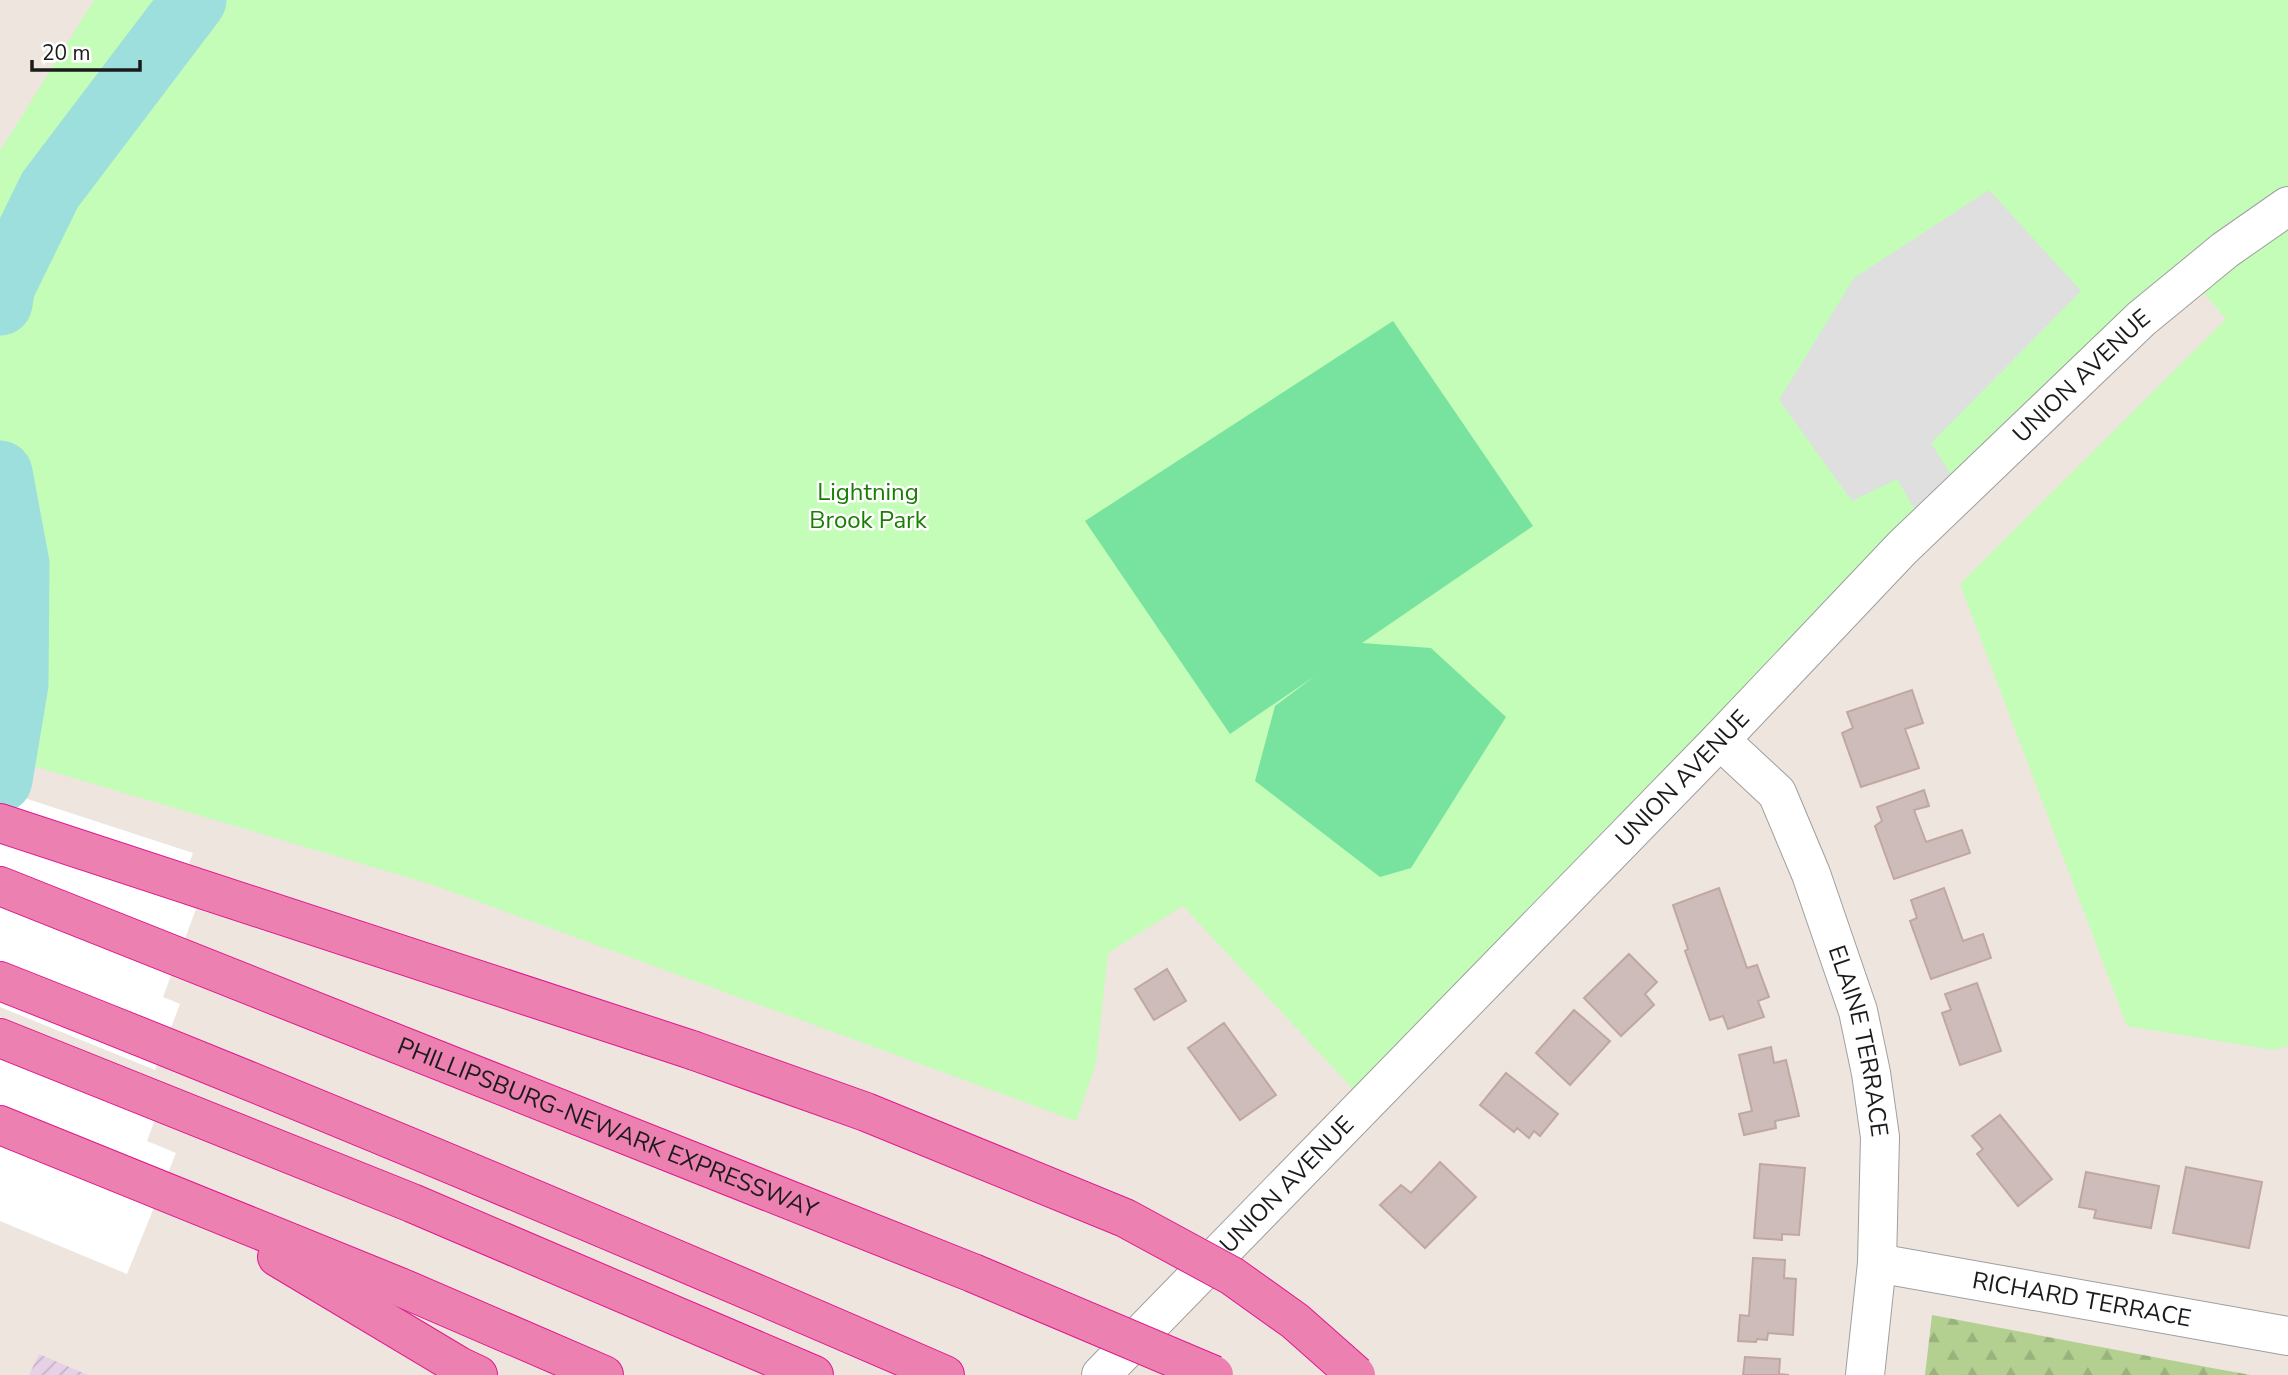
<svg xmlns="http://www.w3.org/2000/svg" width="2288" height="1375" viewBox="0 0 2288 1375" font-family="'Nunito Sans',sans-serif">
<defs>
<pattern id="industrial-furrows" width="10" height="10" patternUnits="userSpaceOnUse" patternTransform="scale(1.75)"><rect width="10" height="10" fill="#e6d1e7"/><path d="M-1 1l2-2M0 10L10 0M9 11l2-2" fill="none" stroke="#c5b3c6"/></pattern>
<pattern id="forest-firs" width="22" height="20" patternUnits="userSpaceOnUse" patternTransform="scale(1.75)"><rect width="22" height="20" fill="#b4d091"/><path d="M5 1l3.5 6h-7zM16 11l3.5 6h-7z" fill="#9ab27c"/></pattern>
</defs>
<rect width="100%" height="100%" fill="#eee5df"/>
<!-- industrial -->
<path fill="url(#industrial-furrows)" d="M 39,1354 L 88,1375 L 29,1375 Z"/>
<!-- forest -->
<path fill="url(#forest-firs)" d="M 1932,1315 L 2212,1368 L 2251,1375 L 1925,1375 Z"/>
<!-- park -->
<path fill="#c3fdb7" d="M 94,0 L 2288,0 L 2288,1046 L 2274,1050 L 2127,1026 L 1960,584 L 2226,319 L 2191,278 L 1366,1103 L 1183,906 L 1108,953 L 1096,1064 L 1076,1121 L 433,885 L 0,756 L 0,151 Z"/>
<!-- pitch -->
<path fill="#77e39e" d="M 1393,321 L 1533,526 L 1362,643 L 1431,648 L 1506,717 L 1411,868 L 1380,877 L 1255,781 L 1275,706 L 1315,676 L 1230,734 L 1085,521 Z"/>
<!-- parking -->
<path fill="#dfdfdf" d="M 1989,190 L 2081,291 L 1931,443 L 1961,491 L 1925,526 L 1897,479 L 1852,501 L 1779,400 L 1854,278 Z"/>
<!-- pier -->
<path fill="#fff" d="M 0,790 L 193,853 L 175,901 L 196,909 L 163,997 L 180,1004 L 155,1070 L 0,1007 Z
M 0,1017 L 168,1084 L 147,1141 L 176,1153 L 127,1274 L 0,1221 Z"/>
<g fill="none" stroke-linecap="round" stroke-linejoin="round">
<!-- river -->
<path stroke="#9cdfdd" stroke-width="65" d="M 0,303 L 3,286 L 50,190 L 194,0
M 0,473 L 17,564 L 16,684 L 0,780"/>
</g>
<!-- building -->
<path fill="#cdbcb9" stroke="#c0a7a1" stroke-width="2" d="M 1912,690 L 1923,723 L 1905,729 L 1919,768 L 1861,787 L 1842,733 L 1853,728 L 1847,712 Z
M 1924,790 L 1929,806 L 1914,810 L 1926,842 L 1962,830 L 1970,853 L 1894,879 L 1875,826 L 1882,821 L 1877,807 Z
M 1719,888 L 1747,968 L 1757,965 L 1769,997 L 1758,1001 L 1764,1017 L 1728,1029 L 1723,1016 L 1710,1020 L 1685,951 L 1688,949 L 1673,905 Z
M 1944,888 L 1963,941 L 1983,934 L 1991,958 L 1931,979 L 1910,921 L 1917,918 L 1911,900 Z
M 1629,954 L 1657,982 L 1645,994 L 1654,1005 L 1621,1036 L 1584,998 Z
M 1167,969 L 1186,1001 L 1154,1020 L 1135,989 Z
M 1977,983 L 2001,1051 L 1960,1065 L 1942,1013 L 1951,1010 L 1945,994 Z
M 1574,1010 L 1610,1041 L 1570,1085 L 1536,1053 Z
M 1224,1023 L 1276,1095 L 1240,1120 L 1188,1048 Z
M 1771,1047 L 1774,1063 L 1786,1060 L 1799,1116 L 1775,1121 L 1776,1128 L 1744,1135 L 1739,1114 L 1752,1111 L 1739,1055 Z
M 1506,1073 L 1558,1114 L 1540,1136 L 1534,1131 L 1529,1138 L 1517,1128 L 1514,1132 L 1480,1105 Z
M 2000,1115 L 2052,1179 L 2018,1206 L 1977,1154 L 1983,1149 L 1972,1136 Z
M 1440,1162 L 1476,1197 L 1425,1248 L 1380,1205 L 1401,1185 L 1411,1193 Z
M 1760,1164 L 1805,1168 L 1799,1235 L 1782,1234 L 1782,1240 L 1754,1238 Z
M 2186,1167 L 2262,1182 L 2249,1248 L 2173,1233 Z
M 2086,1172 L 2159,1186 L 2151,1228 L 2094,1218 L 2096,1210 L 2079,1207 Z
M 1753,1258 L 1785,1260 L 1784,1278 L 1796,1279 L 1793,1335 L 1768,1333 L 1767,1340 L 1757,1339 L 1756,1342 L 1738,1341 L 1740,1315 L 1749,1316 Z
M 1745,1357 L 1780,1359 L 1779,1374 L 1789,1375 L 1743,1375 Z"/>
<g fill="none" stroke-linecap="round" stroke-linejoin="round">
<!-- minor casing -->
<g stroke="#9f9f9f" stroke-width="40">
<g id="minor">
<path id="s1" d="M 1720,740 L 1777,793 L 1811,874 L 1858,1011 L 1871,1073 L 1880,1137 L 1877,1263 L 1865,1375"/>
<path id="s2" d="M 1877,1263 L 2288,1336"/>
<path id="s3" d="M 1101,1375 L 1720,740 L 1902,548 L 2141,319 L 2225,250 L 2288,206"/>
</g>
</g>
<!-- highway casing -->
<g stroke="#e11790" stroke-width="40">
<g id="highway">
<path d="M 0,823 L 692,1050"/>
<path id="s4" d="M 0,886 L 973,1273"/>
<path d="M 0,981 C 318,1106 632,1239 945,1375"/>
<path d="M 0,1038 L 412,1203 L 814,1375"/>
<path d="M 0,1125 L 400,1287 L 604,1375"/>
<path d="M 277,1257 L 459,1366 L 478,1375"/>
</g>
</g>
<!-- minor -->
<use href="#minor" stroke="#fff" stroke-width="38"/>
<!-- highway -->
<use href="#highway" stroke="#ec80b0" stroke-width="38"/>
<!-- highway-bridge casing -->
<g stroke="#e11790" stroke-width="40" stroke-linecap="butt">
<path id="highway-bridge" d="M 692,1050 L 866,1112 L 1125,1218 L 1232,1276 L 1295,1321 L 1356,1375
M 973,1273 L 1214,1375"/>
</g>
<!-- highway-bridge -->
<use href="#highway-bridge" stroke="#ec80b0" stroke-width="38"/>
</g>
<g text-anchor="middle" stroke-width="5" stroke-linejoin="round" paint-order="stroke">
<!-- street labels -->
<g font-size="24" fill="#1b1b1b" stroke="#fff">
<text dy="8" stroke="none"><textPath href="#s3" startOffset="1400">UNION AVENUE</textPath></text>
<text dy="8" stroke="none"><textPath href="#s3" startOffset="833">UNION AVENUE</textPath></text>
<text dy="8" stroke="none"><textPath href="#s1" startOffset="340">ELAINE TERRACE</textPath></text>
<text dy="8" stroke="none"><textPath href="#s4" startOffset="654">PHILLIPSBURG-NEWARK EXPRESSWAY</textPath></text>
<text dy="8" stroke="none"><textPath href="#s3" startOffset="266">UNION AVENUE</textPath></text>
<text dy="8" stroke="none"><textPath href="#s2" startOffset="208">RICHARD TERRACE</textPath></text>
</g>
<!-- park labels -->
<g font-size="24" fill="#197e04" stroke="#fff">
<text x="868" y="500">Lightning<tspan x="868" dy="28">Brook Park</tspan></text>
</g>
</g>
<!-- scale -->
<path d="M32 60v10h108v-10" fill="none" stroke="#1b1b1b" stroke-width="3.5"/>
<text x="42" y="60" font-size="21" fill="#1b1b1b" stroke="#ffffff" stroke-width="5" paint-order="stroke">20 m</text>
</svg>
